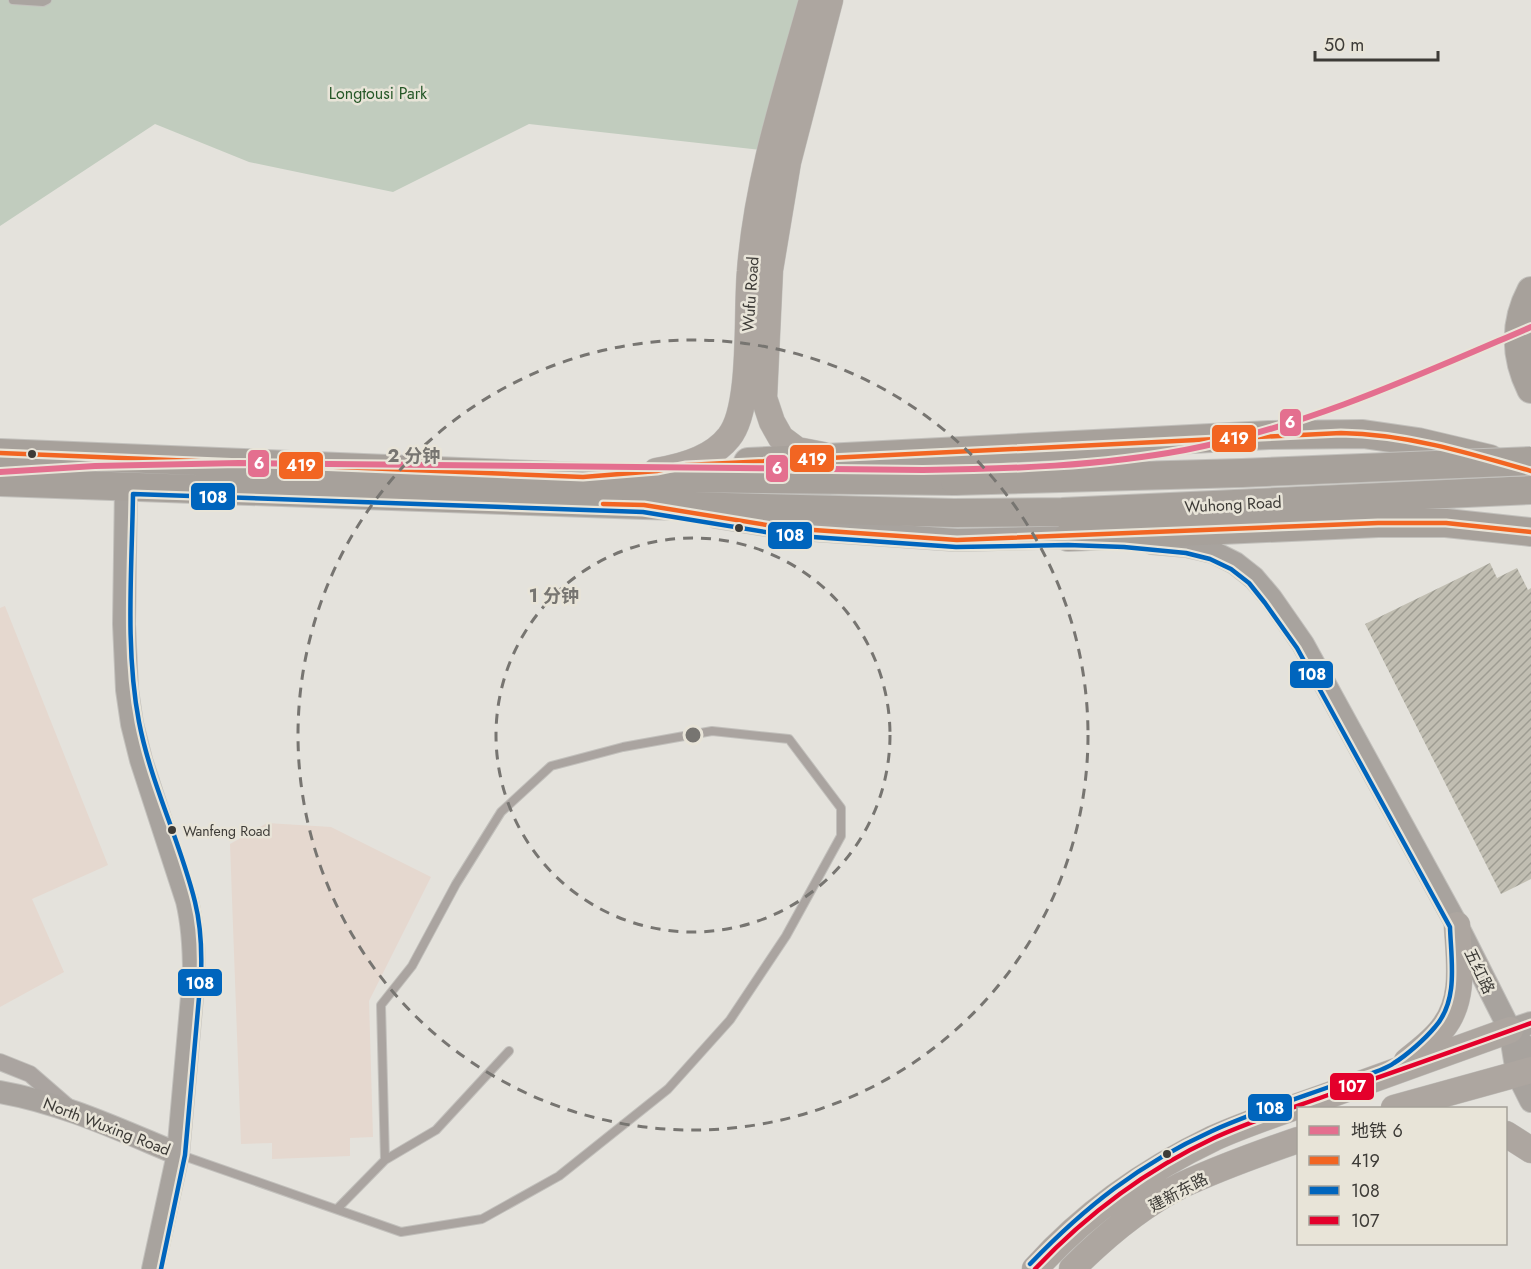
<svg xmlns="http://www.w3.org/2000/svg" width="1531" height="1269" viewBox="0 0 1531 1269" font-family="Jost,'Noto Sans SC',sans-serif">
<defs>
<pattern id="building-hatch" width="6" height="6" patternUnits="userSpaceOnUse" patternTransform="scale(1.5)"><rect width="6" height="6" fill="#c1beb2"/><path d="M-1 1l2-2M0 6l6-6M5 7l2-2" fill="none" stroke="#9e9c92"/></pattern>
</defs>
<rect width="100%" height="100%" fill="#e4e2dc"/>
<!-- education -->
<path fill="#e5d8cf" d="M 5,606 L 108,865 L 32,899 L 64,972 L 0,1007 L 0,608 Z
M 267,823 L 331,827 L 431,877 L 369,1001 L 373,1137 L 350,1138 L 350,1156 L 272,1159 L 272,1143 L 241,1144 L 230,844 Z"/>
<!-- green -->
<path fill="#c1ccbe" d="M 0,0 L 799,0 L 761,150 L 529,124 L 393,192 L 249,162 L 155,124 L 0,226 Z"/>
<!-- building -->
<path fill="url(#building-hatch)" d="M 1490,563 L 1497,578 L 1517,568 L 1528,590 L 1531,588 L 1531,879 L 1501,894 L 1365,624 Z"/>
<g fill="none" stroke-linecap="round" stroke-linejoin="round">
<!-- lane casing -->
<g stroke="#c2c0bc" stroke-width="10">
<path id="lane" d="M 13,0 L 43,2 L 47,0
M 178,1154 L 401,1232 L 482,1219 L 559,1176 L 668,1089 L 730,1020 L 786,936 L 841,836 L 841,808 L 789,739 L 712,731 L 623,747 L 551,766 L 501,812 L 456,884 L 412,966 L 381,1005 L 385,1160
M 337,1209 L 385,1160 L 436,1130 L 509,1051"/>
</g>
<!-- street casing -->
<g stroke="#c2c0bc" stroke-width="18">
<path id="street" d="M 0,1062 L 30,1074 L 68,1107"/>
</g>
<!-- secondary casing -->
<g stroke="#c2c0bc" stroke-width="24">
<path id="secondary" d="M 126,486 L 124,624 L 127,690 L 132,724 L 141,760 L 187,901 C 193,926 194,949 194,974 L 178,1154 L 153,1269
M 716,517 L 785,528 L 957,540 L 1084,537
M 1152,543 L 1187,546 L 1213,552 L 1235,563 L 1254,578 L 1271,598 L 1303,644 L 1457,925 L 1510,1030 L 1531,1053
M 1510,1030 L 1517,1073 L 1531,1101
M 1510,1030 L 1531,1023
M 0,1092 C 63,1103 120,1130 178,1154"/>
</g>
<!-- primary casing -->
<g stroke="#c2c0bc" stroke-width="27">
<path id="primary" d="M 823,455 L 797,450 L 781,438 L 772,422 L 764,398 L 770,270 L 788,162 L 830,0
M 656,471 C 681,467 712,459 729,437 C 753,408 746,311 750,271 C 757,178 787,89 812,0
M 1407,1061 C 1419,1051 1433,1041 1442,1029 C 1466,1000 1459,961 1457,925
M 1394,1108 L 1531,1070
M 1506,1134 L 1531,1150
M 1035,1269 C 1085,1213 1147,1170 1214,1138 C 1254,1120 1297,1107 1338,1092 C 1395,1071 1453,1051 1510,1030
M 1072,1269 C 1104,1237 1142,1205 1182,1185 C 1219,1168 1260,1153 1298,1140"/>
</g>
<!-- highway casing -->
<g stroke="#c2c0bc" stroke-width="30">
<path id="highway" d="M 1531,291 C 1514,323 1515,357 1531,389
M 0,453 L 583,477 L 955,481
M 748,462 L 1269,435 L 1363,434 L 1418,442 L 1490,459
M 0,482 L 644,505 L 954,513 L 1062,512 L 1531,490
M 1068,537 L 1378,523 L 1446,523 L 1531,532"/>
</g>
<!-- lane -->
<use href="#lane" stroke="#aaa4a0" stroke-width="8"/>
<!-- street -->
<use href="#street" stroke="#aaa4a0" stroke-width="16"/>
<!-- secondary -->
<use href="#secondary" stroke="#a8a39e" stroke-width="22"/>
<!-- primary -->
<use href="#primary" stroke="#ada6a0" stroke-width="26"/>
<!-- highway -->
<use href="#highway" stroke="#a7a19b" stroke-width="28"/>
<!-- highway-bridge casing -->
<g stroke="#c2c0bc" stroke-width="30" stroke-linecap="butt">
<path id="highway-bridge" d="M 955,481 L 1242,473 L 1531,461"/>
</g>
<!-- highway-bridge -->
<use href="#highway-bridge" stroke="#a7a19b" stroke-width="28"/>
<!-- bus-1 casing -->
<g stroke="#e8e4d8" stroke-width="9">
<path id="bus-1" d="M 0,453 L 583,477 L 657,471 L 686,465 L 1341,433 C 1406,434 1469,453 1531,471
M 603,504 L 644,505 L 785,528 L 957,540 L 1378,523 L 1446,523 L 1531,532"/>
</g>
<!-- bus-2 casing -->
<g stroke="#e8e4d8" stroke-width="9">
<path id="bus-2" d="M 161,1269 L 185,1155 L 201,975 C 202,950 201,926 195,902 C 180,841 151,784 139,722 C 125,649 132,568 133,494 L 643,512 L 784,535 L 956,547 L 1068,545 L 1124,547 L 1186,553 L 1210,559 L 1231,569 L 1249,583 L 1265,603 L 1297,648 L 1450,927 C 1451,960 1459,1000 1435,1027 C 1425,1039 1407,1055 1394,1063 C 1382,1072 1358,1077 1343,1082 C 1299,1098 1254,1112 1212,1131 C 1139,1164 1085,1207 1030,1264"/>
</g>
<!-- bus-3 casing -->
<g stroke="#e8e4d8" stroke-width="9">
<path id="bus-3" d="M 1035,1269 C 1086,1215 1146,1170 1214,1138 C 1255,1119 1299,1106 1342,1090 C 1405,1068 1468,1046 1531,1023"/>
</g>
<!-- bus-1 -->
<use href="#bus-1" stroke="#f26522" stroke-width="4.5"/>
<!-- bus-2 -->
<use href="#bus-2" stroke="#0065bd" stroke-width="4.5"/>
<!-- bus-3 -->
<use href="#bus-3" stroke="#e4002b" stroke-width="4.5"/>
<!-- metro-1 casing -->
<g stroke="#e8e4d8" stroke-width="10">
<path id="metro-1" d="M 0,472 L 95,466 L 239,463 L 923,470 C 1011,469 1099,466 1185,450 C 1306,427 1419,375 1531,327"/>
</g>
<!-- metro-1 -->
<use href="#metro-1" stroke="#e46f8f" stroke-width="6"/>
</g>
<!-- distance rings -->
<g fill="none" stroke="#777571" stroke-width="3" stroke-dasharray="10 8">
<circle cx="693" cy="735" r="197"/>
<circle cx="693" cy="735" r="395"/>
</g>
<!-- markers -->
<g fill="#3d3b37" stroke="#e8e4d8" stroke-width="2">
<circle cx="32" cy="454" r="5"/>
<circle cx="739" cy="528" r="5"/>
<circle cx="172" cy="830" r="5"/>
<circle cx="1167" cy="1154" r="5"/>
</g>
<g text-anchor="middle" stroke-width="5" stroke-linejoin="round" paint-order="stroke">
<!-- bus labels -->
<g font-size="14" fill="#3d3b37" stroke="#e8e4d8" text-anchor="start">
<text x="183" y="836">Wanfeng Road</text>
</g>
<!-- park labels -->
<g font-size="16" fill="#255727" stroke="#e8e4d8">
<text x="378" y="99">Longtousi Park</text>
</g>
<!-- street labels -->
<g font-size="16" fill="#3d3b37" stroke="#e8e4d8">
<text transform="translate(750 294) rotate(-86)" y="6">Wufu Road</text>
<text transform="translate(1233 504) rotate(-3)" y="6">Wuhong Road</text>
<text transform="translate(1480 971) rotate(64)" y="6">五红路</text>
<text transform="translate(107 1126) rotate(21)" y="6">North Wuxing Road</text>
<text transform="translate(1178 1192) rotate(-28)" y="6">建新东路</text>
</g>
</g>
<circle cx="693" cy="735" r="9" fill="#777571" stroke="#e8e4d8" stroke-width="3"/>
<g font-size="18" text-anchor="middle" font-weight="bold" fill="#777571" stroke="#e8e4d8" stroke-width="5" stroke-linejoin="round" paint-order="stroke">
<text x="414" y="462">2 分钟</text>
<text x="554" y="602">1 分钟</text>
</g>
<g stroke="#e8e4d8" stroke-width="2">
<rect x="1279" y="408" width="23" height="29" rx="6" fill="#e46f8f"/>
<rect x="1211" y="424" width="46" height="29" rx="6" fill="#f26522"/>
<rect x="789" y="444" width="46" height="29" rx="6" fill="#f26522"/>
<rect x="247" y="449" width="23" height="29" rx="6" fill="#e46f8f"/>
<rect x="278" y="451" width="46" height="29" rx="6" fill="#f26522"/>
<rect x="765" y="454" width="24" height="29" rx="6" fill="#e46f8f"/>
<rect x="190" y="482" width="46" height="29" rx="6" fill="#0065bd"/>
<rect x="767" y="521" width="46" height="29" rx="6" fill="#0065bd"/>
<rect x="1289" y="660" width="45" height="29" rx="6" fill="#0065bd"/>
<rect x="177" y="968" width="46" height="29" rx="6" fill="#0065bd"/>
<rect x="1329" y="1072" width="46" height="29" rx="6" fill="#e4002b"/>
<rect x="1247" y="1093" width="46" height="29" rx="6" fill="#0065bd"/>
</g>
<g font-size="16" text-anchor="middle" font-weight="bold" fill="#fff">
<text x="1290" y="428">6</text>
<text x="1234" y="444">419</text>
<text x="812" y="465">419</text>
<text x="259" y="469">6</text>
<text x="301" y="471">419</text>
<text x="777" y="474">6</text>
<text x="213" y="503">108</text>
<text x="790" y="541">108</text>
<text x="1312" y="680">108</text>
<text x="200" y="989">108</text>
<text x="1352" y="1092">107</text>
<text x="1270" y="1114">108</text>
</g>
<!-- legend -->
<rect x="1297" y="1107" width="210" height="138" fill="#e8e4d8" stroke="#a4a098" stroke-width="1.5"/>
<rect x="1309" y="1126" width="30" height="9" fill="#e46f8f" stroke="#a4a098" stroke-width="1.5"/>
<text x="1351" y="1137" font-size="18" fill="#3d3b37">地铁 6</text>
<rect x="1309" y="1156" width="30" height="9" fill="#f26522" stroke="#a4a098" stroke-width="1.5"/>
<text x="1351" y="1167" font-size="18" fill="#3d3b37">419</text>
<rect x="1309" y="1186" width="30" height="9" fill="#0065bd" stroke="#a4a098" stroke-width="1.5"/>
<text x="1351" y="1197" font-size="18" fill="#3d3b37">108</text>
<rect x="1309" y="1216" width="30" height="9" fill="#e4002b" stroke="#a4a098" stroke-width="1.5"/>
<text x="1351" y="1227" font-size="18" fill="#3d3b37">107</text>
<!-- scale -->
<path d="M1315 51v9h123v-9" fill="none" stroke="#3d3b37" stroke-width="3"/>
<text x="1324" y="51" font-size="18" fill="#3d3b37" stroke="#e8e4d8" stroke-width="4.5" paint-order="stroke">50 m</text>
</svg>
